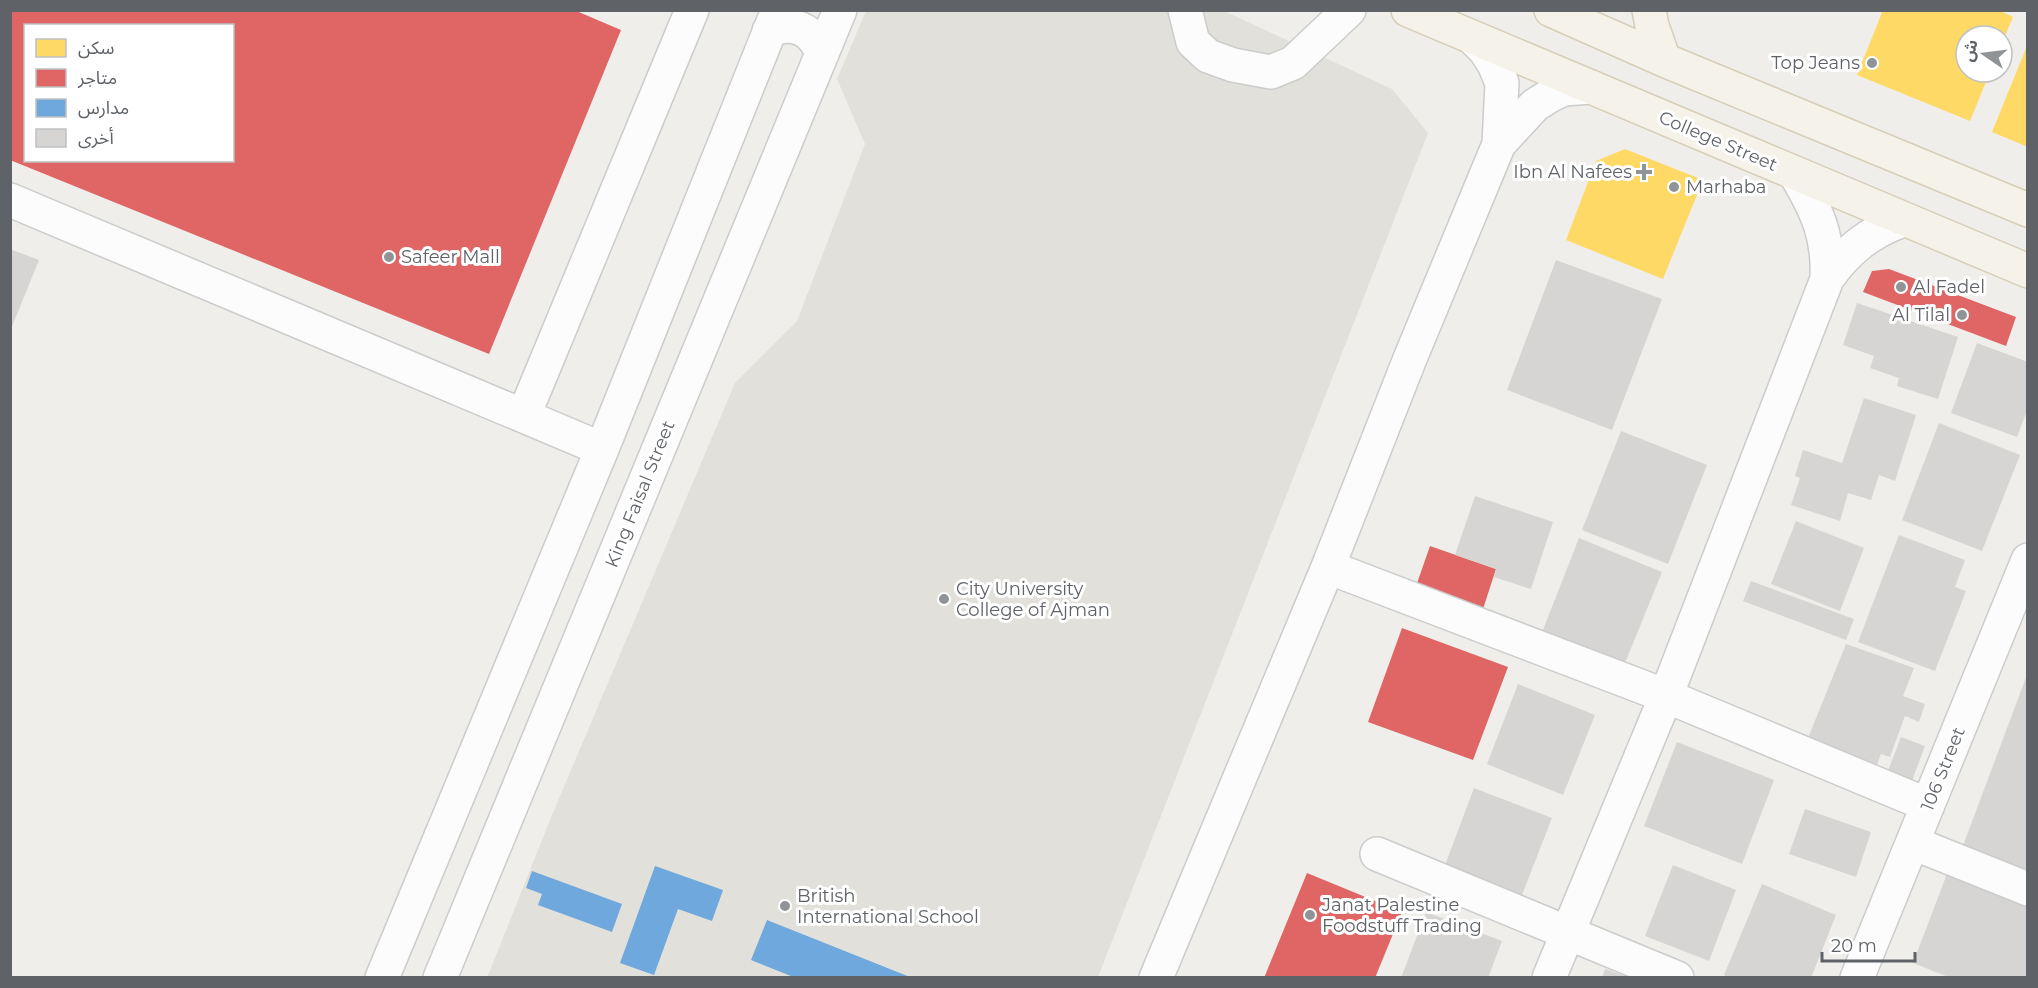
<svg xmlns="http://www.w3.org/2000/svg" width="2038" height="988" viewBox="0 0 2038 988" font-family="Montserrat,'Noto Sans Arabic',sans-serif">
<rect width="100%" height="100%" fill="#efeeea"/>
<!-- education -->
<path fill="#e2e0da" d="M 866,11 L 1224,11 L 1392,89 L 1428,133 L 1098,977 L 487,978 L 552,815 L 735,383 L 797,321 L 865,144 L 837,79 Z"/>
<!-- homes -->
<path fill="#ffd966" d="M 1883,10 L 1998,10 L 2013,17 L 2002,43 L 2002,36 L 1966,36 L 1966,72 L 1990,72 L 1970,121 L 1857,75 Z
M 2027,46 L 2028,46 L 2028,147 L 1992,132 Z
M 1625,149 L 1703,180 L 1663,279 L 1566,240 L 1596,161 Z"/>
<!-- shops -->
<path fill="#e06666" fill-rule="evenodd" d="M 10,10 L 574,10 L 621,30 L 489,354 L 10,160 ZM 26,26 L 232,26 L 232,160 L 26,160 Z
M 1889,269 L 2016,317 L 2006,346 L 1863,292 L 1872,271 Z
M 1430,546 L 1496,569 L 1482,612 L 1415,589 Z
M 1402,628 L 1508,667 L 1473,760 L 1368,722 Z
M 1307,873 L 1402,912 L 1375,978 L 1264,978 Z"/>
<!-- schools -->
<path fill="#6fa8dc" d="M 655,866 L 723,890 L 712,921 L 678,909 L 654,975 L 620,963 Z
M 532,871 L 622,904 L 612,932 L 538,905 L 542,894 L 526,888 Z
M 767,920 L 910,977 L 910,978 L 796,978 L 751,960 Z"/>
<!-- building -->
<path fill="#d6d5d3" d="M 10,249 L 39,260 L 11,329 L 10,329 Z
M 1556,260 L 1662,299 L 1612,430 L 1507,390 Z
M 1857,303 L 1958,337 L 1938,399 L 1897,386 L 1899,378 L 1870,368 L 1874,356 L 1843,345 Z
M 1977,343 L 2028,362 L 2028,408 L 2017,437 L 1951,413 Z
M 1864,398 L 1916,415 L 1895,481 L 1879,475 L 1871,500 L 1848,493 L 1840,521 L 1791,505 L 1800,478 L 1795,476 L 1803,450 L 1842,463 Z
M 1939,423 L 2020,455 L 1982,551 L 1902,520 Z
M 1621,431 L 1707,465 L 1668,564 L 1582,530 Z
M 1475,496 L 1553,522 L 1531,589 L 1494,577 L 1496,569 L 1455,555 Z
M 1796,521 L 1864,548 L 1840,611 L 1771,584 Z
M 1899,535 L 1965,560 L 1955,587 L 1966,591 L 1935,671 L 1858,642 Z
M 1579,538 L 1662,572 L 1621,673 L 1539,640 Z
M 1751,581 L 1854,619 L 1846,640 L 1743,601 Z
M 1846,644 L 1914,668 L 1903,696 L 1925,704 L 1919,722 L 1905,716 L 1890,757 L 1881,754 L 1874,773 L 1804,748 Z
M 2028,672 L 2028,876 L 1961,851 Z
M 1518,684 L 1595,715 L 1563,795 L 1487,764 Z
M 1901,737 L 1925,746 L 1910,786 L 1886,776 Z
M 1677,742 L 1774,780 L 1742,864 L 1644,826 Z
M 1474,788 L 1552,818 L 1522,895 L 1445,865 Z
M 1805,809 L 1871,832 L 1856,877 L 1789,854 Z
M 1673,865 L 1736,890 L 1709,961 L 1645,936 Z
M 1950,866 L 2028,896 L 2028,978 L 1951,978 L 1913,963 Z
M 1762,884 L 1836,915 L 1811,978 L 1731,978 L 1724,975 Z
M 1426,912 L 1502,941 L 1488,978 L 1401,978 Z
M 1605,969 L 1627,977 L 1627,978 L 1602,978 Z"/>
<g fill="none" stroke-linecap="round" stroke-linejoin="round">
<!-- minor casing -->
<g stroke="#cbcccc" stroke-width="36">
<path id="minor" d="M 1185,10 L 1193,42 L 1208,56 L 1233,65 L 1271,72 L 1293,63 L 1349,10
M 769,31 C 793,20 813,29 822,54
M 1474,39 L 1485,50 L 1494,64 L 1502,83 L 1499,144
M 1796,175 C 1817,211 1829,236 1827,279
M 10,200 L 602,449
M 524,415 L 692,10
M 1328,567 L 1666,696 L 1928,805
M 1913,843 L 2028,889
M 1377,854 L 1677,978
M 382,978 L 602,449 L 778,10
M 440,978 L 840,10
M 1156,978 L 1328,567 L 1409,361 L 1499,144 L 1535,105 L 1551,95 L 1564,89 L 1591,87
M 1549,978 L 1666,696 L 1827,279 C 1847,250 1870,232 1903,220
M 1857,978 L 2028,560"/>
</g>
<!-- major casing -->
<g stroke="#d7ceb8" stroke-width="36">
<path id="major" d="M 1408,10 L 2028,271
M 1551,10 L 1664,60 L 2028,210
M 1649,10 L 1652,26 L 1664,60"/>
</g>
<!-- minor -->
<use href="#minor" stroke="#fdfcfc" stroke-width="33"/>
<!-- major -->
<use href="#major" stroke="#f4f2e9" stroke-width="33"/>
</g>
<!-- markers -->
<g fill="#919496" stroke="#fff" stroke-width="2">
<circle cx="1872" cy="63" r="6"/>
<path d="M1641 163h6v6h6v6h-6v6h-6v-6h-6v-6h6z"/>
<circle cx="1674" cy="187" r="6"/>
<circle cx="389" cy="257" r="6"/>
<circle cx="1901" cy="287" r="6"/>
<circle cx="1962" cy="315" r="6"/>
<circle cx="944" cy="599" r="6"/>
<circle cx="785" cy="906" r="6"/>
<circle cx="1310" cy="915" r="6"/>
</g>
<g text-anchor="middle" stroke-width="6" stroke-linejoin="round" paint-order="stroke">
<!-- poi labels -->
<g font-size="18" fill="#5f6368" stroke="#fff" text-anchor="start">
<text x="1860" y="69" text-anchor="end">Top Jeans</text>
<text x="1632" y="178" text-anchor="end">Ibn Al Nafees</text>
<text x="1686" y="193">Marhaba</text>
<text x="401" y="263">Safeer Mall</text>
<text x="1913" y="293">Al Fadel</text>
<text x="1950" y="321" text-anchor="end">Al Tilal</text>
<text x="956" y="595">City University<tspan x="956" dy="21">College of Ajman</tspan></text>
<text x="797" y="902">British<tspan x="797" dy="21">International School</tspan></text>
<text x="1322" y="911">Janat Palestine<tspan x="1322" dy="21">Foodstuff Trading</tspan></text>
</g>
<!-- street labels -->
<g font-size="18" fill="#5f6368" stroke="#fff">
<text transform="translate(1718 141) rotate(23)" y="6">College Street</text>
<text transform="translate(640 494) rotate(-68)" y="6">King Faisal Street</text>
<text transform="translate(1943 769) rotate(-68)" y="6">106 Street</text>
</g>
</g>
<!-- border -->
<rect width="2038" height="988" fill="none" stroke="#5f6368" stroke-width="24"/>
<!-- legend -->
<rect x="24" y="24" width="210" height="138" fill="#ffffff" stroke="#bfc1c3" stroke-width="1.5"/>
<rect x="36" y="39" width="30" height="18" fill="#ffd966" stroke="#bfc1c3" stroke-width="1.5"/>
<text x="78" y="54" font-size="18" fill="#5f6368">سكن</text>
<rect x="36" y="69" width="30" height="18" fill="#e06666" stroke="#bfc1c3" stroke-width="1.5"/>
<text x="78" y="84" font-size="18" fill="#5f6368">متاجر</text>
<rect x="36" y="99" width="30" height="18" fill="#6fa8dc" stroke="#bfc1c3" stroke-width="1.5"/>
<text x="78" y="114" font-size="18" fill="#5f6368">مدارس</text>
<rect x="36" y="129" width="30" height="18" fill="#d6d5d3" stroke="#bfc1c3" stroke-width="1.5"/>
<text x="78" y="144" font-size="18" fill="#5f6368">أخرى</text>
<!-- north arrow -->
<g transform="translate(1984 54) rotate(284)"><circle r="28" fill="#ffffff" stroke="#bfc1c3" stroke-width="1.5"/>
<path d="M0-4.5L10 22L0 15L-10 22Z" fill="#919496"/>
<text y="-9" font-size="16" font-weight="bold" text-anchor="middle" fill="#5f6368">ش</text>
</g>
<!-- scale -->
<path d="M1822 952v9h93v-9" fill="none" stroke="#5f6368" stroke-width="3"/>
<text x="1831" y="952" font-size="18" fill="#5f6368" stroke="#ffffff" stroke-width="4.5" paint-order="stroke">20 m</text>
</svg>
